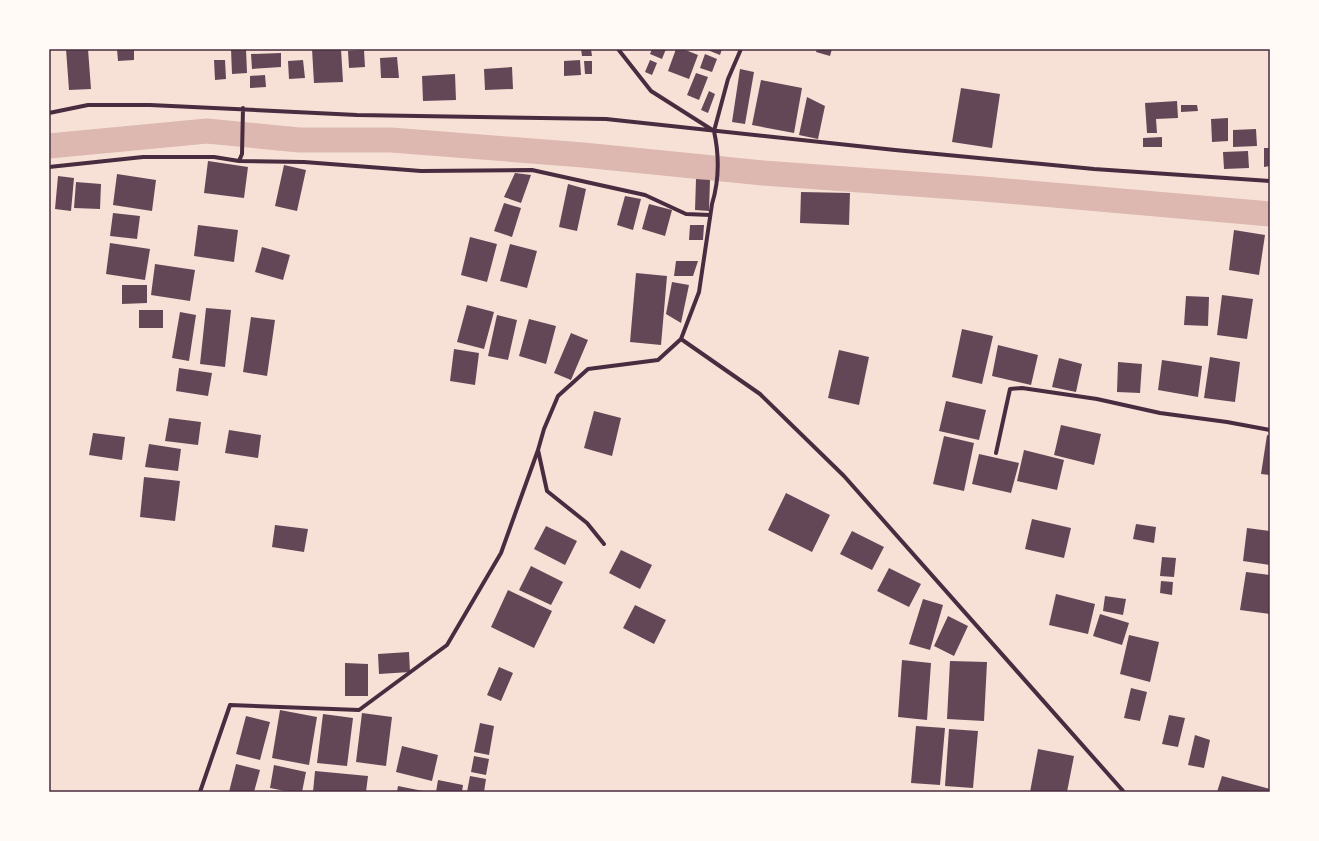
<svg xmlns="http://www.w3.org/2000/svg" width="1319" height="841" viewBox="0 0 1319 841" font-family="Overpass,sans-serif">
<rect width="100%" height="100%" fill="#f7e1d7"/>
<g fill="none" stroke-linecap="round" stroke-linejoin="round">
<!-- canal -->
<path stroke="#dcb8b0" stroke-width="25" d="M 49,146 L 207,131 L 299,140 L 391,140 L 583,155 L 763,173 L 984,189 L 1270,214"/>
</g>
<!-- building -->
<path fill="#644757" d="M 66,49 L 88,49 L 91,89 L 69,90 Z
M 117,49 L 134,49 L 134,60 L 118,61 Z
M 231,49 L 246,49 L 247,73 L 232,74 Z
M 312,49 L 341,49 L 343,82 L 314,83 Z
M 581,49 L 591,49 L 592,56 L 582,56 Z
M 652,49 L 666,49 L 662,59 L 650,54 Z
M 676,49 L 683,49 L 698,55 L 689,79 L 668,71 Z
M 705,49 L 722,49 L 720,55 Z
M 817,49 L 832,49 L 830,56 L 816,52 Z
M 364,50 L 365,67 L 349,68 L 348,51 Z
M 281,53 L 281,67 L 252,69 L 251,54 Z
M 705,54 L 717,59 L 712,72 L 700,68 Z
M 397,57 L 399,78 L 381,78 L 380,58 Z
M 214,60 L 225,60 L 226,79 L 215,80 Z
M 303,60 L 305,78 L 289,79 L 288,61 Z
M 580,60 L 581,75 L 564,76 L 564,61 Z
M 650,60 L 657,63 L 652,75 L 645,72 Z
M 584,61 L 592,61 L 592,74 L 585,74 Z
M 512,67 L 513,89 L 485,90 L 484,69 Z
M 740,69 L 754,72 L 745,124 L 732,122 Z
M 696,73 L 708,77 L 699,100 L 687,95 Z
M 455,74 L 456,100 L 423,101 L 422,76 Z
M 265,75 L 266,87 L 250,88 L 250,76 Z
M 761,80 L 802,88 L 794,133 L 752,125 Z
M 961,88 L 1000,94 L 992,148 L 952,142 Z
M 709,91 L 715,94 L 708,113 L 701,110 Z
M 807,97 L 825,106 L 818,139 L 799,135 Z
M 1177,101 L 1178,118 L 1156,119 L 1157,133 L 1147,133 L 1145,103 Z
M 1181,105 L 1197,105 L 1198,111 L 1181,112 Z
M 1228,118 L 1228,141 L 1212,142 L 1211,119 Z
M 1256,129 L 1257,146 L 1233,147 L 1233,130 Z
M 1162,137 L 1162,147 L 1143,147 L 1143,138 Z
M 1264,148 L 1270,148 L 1270,166 L 1264,167 Z
M 1248,151 L 1249,168 L 1224,169 L 1223,152 Z
M 208,161 L 248,167 L 244,198 L 204,193 Z
M 284,165 L 306,170 L 297,211 L 275,206 Z
M 515,173 L 531,175 L 521,203 L 504,197 Z
M 117,174 L 156,180 L 152,211 L 113,205 Z
M 58,176 L 74,178 L 71,211 L 55,209 Z
M 696,179 L 710,180 L 709,211 L 695,210 Z
M 76,182 L 101,184 L 100,209 L 74,208 Z
M 568,184 L 586,189 L 577,231 L 559,227 Z
M 801,192 L 850,193 L 849,225 L 800,223 Z
M 625,196 L 641,199 L 633,230 L 617,225 Z
M 504,203 L 521,208 L 512,237 L 494,231 Z
M 649,204 L 672,210 L 665,236 L 642,229 Z
M 113,213 L 140,216 L 137,239 L 110,236 Z
M 198,225 L 238,230 L 234,262 L 194,256 Z
M 690,225 L 704,225 L 703,240 L 689,240 Z
M 1234,230 L 1265,235 L 1259,275 L 1229,270 Z
M 470,237 L 497,244 L 487,282 L 461,275 Z
M 110,243 L 150,249 L 145,280 L 106,274 Z
M 510,244 L 537,251 L 527,288 L 500,281 Z
M 262,247 L 290,255 L 283,280 L 255,272 Z
M 676,261 L 698,261 L 693,276 L 674,276 Z
M 155,264 L 195,270 L 190,301 L 151,295 Z
M 636,273 L 667,276 L 661,345 L 630,342 Z
M 672,282 L 689,285 L 681,323 L 666,314 Z
M 122,285 L 147,285 L 147,303 L 122,304 Z
M 1222,295 L 1253,299 L 1247,339 L 1217,335 Z
M 1186,296 L 1209,297 L 1208,326 L 1184,325 Z
M 467,305 L 494,312 L 484,349 L 457,342 Z
M 206,308 L 231,310 L 225,367 L 200,364 Z
M 139,310 L 163,310 L 163,328 L 139,328 Z
M 180,312 L 196,315 L 189,361 L 172,358 Z
M 497,315 L 517,320 L 508,360 L 488,356 Z
M 251,317 L 275,320 L 267,376 L 243,372 Z
M 529,319 L 556,326 L 546,364 L 519,356 Z
M 962,329 L 993,336 L 982,384 L 952,377 Z
M 571,333 L 588,340 L 571,380 L 554,373 Z
M 998,345 L 1038,355 L 1031,385 L 992,376 Z
M 454,349 L 479,353 L 475,385 L 450,381 Z
M 839,350 L 869,357 L 859,405 L 828,398 Z
M 1210,357 L 1240,362 L 1235,402 L 1204,398 Z
M 1059,358 L 1082,364 L 1076,392 L 1052,387 Z
M 1162,360 L 1202,366 L 1198,397 L 1158,390 Z
M 1118,362 L 1142,364 L 1140,393 L 1117,392 Z
M 179,368 L 212,373 L 208,396 L 176,391 Z
M 946,401 L 986,410 L 979,440 L 939,431 Z
M 594,411 L 621,418 L 612,456 L 584,448 Z
M 169,418 L 201,422 L 198,445 L 165,441 Z
M 1061,425 L 1101,434 L 1094,465 L 1054,455 Z
M 229,430 L 261,435 L 258,458 L 225,453 Z
M 93,433 L 125,437 L 122,460 L 89,455 Z
M 1267,435 L 1270,436 L 1270,475 L 1261,474 Z
M 944,436 L 974,443 L 964,491 L 933,484 Z
M 149,444 L 181,449 L 178,471 L 145,467 Z
M 1024,450 L 1064,460 L 1057,490 L 1017,481 Z
M 979,454 L 1019,463 L 1011,493 L 972,484 Z
M 144,477 L 180,481 L 175,521 L 140,517 Z
M 786,493 L 830,515 L 812,552 L 768,530 Z
M 1032,519 L 1071,528 L 1064,558 L 1025,549 Z
M 1136,524 L 1156,527 L 1154,543 L 1133,539 Z
M 275,525 L 308,529 L 304,552 L 272,547 Z
M 546,526 L 577,541 L 565,565 L 534,549 Z
M 1247,528 L 1270,531 L 1270,565 L 1243,561 Z
M 852,531 L 884,547 L 872,570 L 840,554 Z
M 621,550 L 652,565 L 640,589 L 609,573 Z
M 1162,557 L 1176,558 L 1174,577 L 1160,576 Z
M 531,566 L 563,582 L 551,605 L 519,590 Z
M 889,568 L 921,584 L 909,607 L 877,591 Z
M 1246,572 L 1270,575 L 1270,614 L 1240,610 Z
M 1161,581 L 1173,582 L 1172,595 L 1160,593 Z
M 508,590 L 552,611 L 534,648 L 491,627 Z
M 1056,594 L 1095,604 L 1088,634 L 1049,625 Z
M 1105,596 L 1126,599 L 1123,615 L 1103,611 Z
M 923,599 L 943,605 L 930,650 L 909,644 Z
M 635,605 L 666,620 L 654,644 L 623,628 Z
M 1100,614 L 1129,623 L 1122,645 L 1093,636 Z
M 948,616 L 968,626 L 954,656 L 934,646 Z
M 1129,635 L 1159,642 L 1150,682 L 1120,674 Z
M 409,652 L 410,672 L 379,674 L 378,654 Z
M 902,660 L 931,663 L 927,720 L 898,717 Z
M 950,661 L 987,662 L 984,721 L 947,719 Z
M 345,663 L 368,664 L 368,696 L 345,696 Z
M 499,667 L 513,673 L 501,701 L 487,695 Z
M 1131,688 L 1147,692 L 1140,721 L 1124,718 Z
M 280,710 L 317,717 L 309,765 L 272,758 Z
M 362,713 L 392,717 L 386,766 L 356,762 Z
M 323,714 L 353,718 L 347,766 L 317,763 Z
M 1169,715 L 1185,718 L 1178,747 L 1162,744 Z
M 246,716 L 270,722 L 260,760 L 236,754 Z
M 480,723 L 494,726 L 489,755 L 474,752 Z
M 916,726 L 945,728 L 940,785 L 911,783 Z
M 949,729 L 978,731 L 973,788 L 945,786 Z
M 1195,735 L 1210,740 L 1204,768 L 1188,765 Z
M 402,746 L 438,755 L 432,781 L 396,772 Z
M 1038,749 L 1074,756 L 1067,792 L 1030,792 Z
M 474,756 L 489,759 L 486,775 L 471,772 Z
M 236,764 L 260,770 L 254,792 L 229,792 Z
M 274,765 L 306,772 L 302,792 L 290,792 L 270,788 Z
M 315,771 L 368,776 L 366,792 L 313,792 Z
M 470,776 L 486,779 L 484,792 L 467,792 Z
M 1222,776 L 1270,789 L 1270,792 L 1217,792 Z
M 438,780 L 463,785 L 462,792 L 436,792 Z
M 398,786 L 423,791 L 423,792 L 397,792 Z"/>
<g fill="none" stroke-linecap="round" stroke-linejoin="round">
<!-- minor -->
<path stroke="#4a2c40" stroke-width="4" d="M 618,49 L 651,91 L 714,131 C 719,154 719,181 712,204 L 699,292 L 681,339 L 760,394 L 844,476 L 1124,792
M 49,113 L 88,105 L 150,105 L 357,115 L 606,119 L 895,150 L 1094,169 L 1270,181
M 714,131 L 728,79 L 741,49
M 239,161 L 242,154 L 243,108
M 49,167 L 143,157 L 214,157 L 239,161 L 304,162 L 421,171 L 532,170 L 645,195 L 686,214 L 710,215
M 996,453 L 1010,389 L 1022,388 L 1097,399 L 1160,413 L 1227,422 L 1270,430
M 604,544 L 587,523 L 547,491 L 538,450 L 544,429 L 558,396 L 588,369 L 658,360 L 681,339
M 200,792 L 230,705 L 359,710 L 447,645 L 501,553 L 538,450"/>
</g>
<!-- border -->
<rect width="1319" height="841" fill="none" stroke="#fffaf5" stroke-width="100"/>
<rect x="50" y="50" width="1219" height="741" fill="none" stroke="#4a2c40" stroke-width="1.5"/>
</svg>
